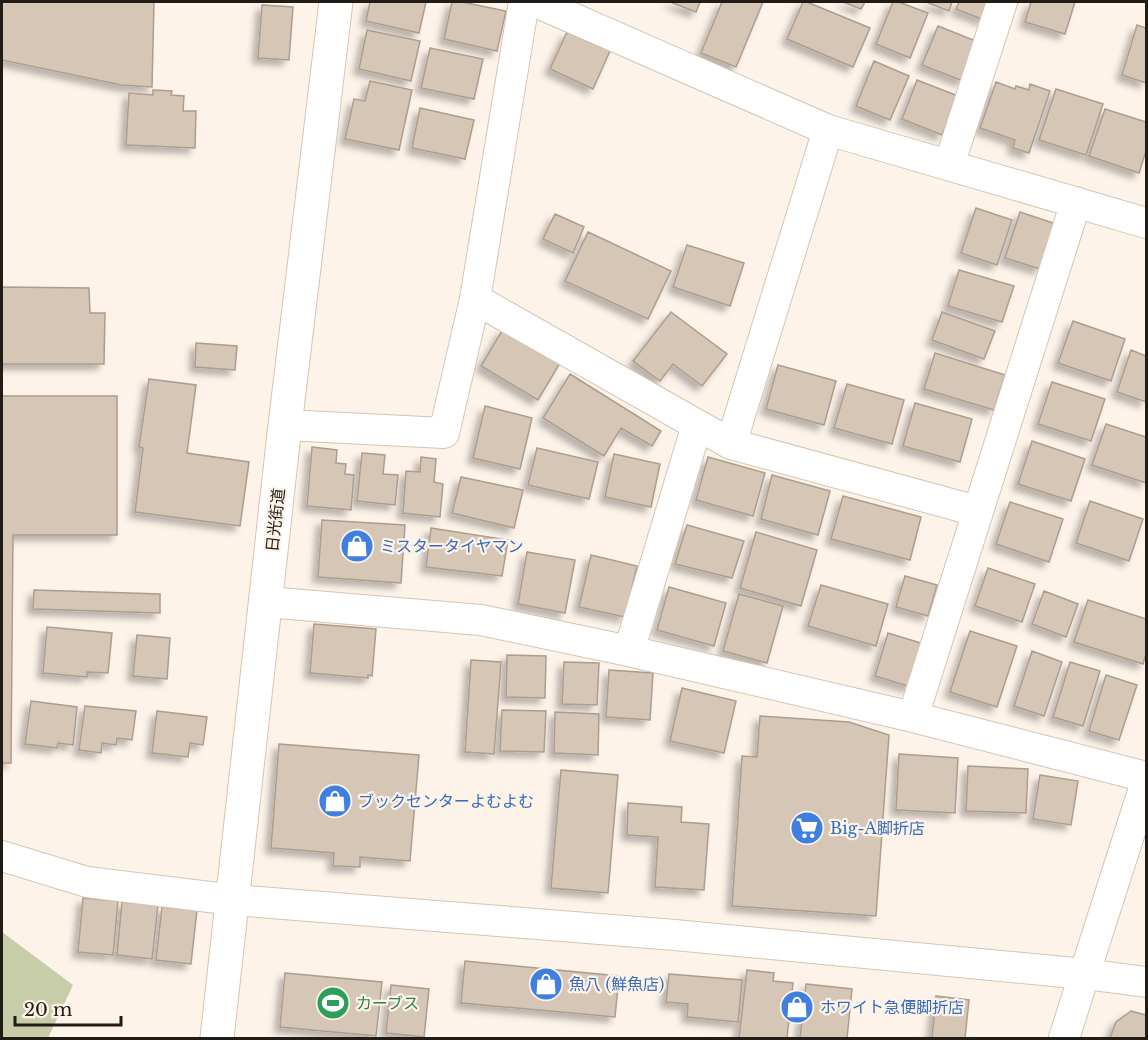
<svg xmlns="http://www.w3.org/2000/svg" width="1148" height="1040" viewBox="0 0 1148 1040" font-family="'Libre Baskerville','Noto Sans JP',serif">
<defs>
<filter id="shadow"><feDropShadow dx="-5.5" dy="5.5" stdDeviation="3" flood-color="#0004"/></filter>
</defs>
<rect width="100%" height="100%" fill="#fdf3e9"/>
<!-- green -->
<path fill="#c7cda9" d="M 2,932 L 73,985 L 48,1038 L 2,1038 Z"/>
<!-- building -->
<path fill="#d6c6b6" stroke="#ad9d8e" stroke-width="1.5" filter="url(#shadow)" d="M 2,2 L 154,2 L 152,87 L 121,85 L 2,60 Z
M 370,2 L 426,2 L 419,33 L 366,21 Z
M 452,2 L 462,2 L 506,11 L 497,51 L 444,39 Z
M 670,2 L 700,2 L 696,12 Z
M 722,2 L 763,2 L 736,67 L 701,53 Z
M 803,2 L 807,2 L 870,28 L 853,67 L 787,39 Z
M 843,2 L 865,2 L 861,9 Z
M 893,2 L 899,2 L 928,13 L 910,58 L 876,44 Z
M 926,2 L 952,2 L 949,11 Z
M 959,2 L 992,2 L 984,20 L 956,9 Z
M 1031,2 L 1075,2 L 1065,34 L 1025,22 Z
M 262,5 L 293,7 L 289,60 L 258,58 Z
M 1137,25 L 1146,28 L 1146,83 L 1122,75 Z
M 938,26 L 978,42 L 963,81 L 922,65 Z
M 367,30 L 420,41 L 411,81 L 359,69 Z
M 567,32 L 610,51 L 593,89 L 550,69 Z
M 430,48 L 483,59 L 474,99 L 421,88 Z
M 874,61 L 909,76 L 890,120 L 856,106 Z
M 917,80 L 958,96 L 942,135 L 902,119 Z
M 370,81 L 412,90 L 399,150 L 345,139 L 354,99 L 365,101 Z
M 996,82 L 1015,89 L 1016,86 L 1029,90 L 1030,84 L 1050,91 L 1029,153 L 1013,148 L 1015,140 L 980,128 Z
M 1056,89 L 1103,104 L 1086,155 L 1039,140 Z
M 153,90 L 172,91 L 171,95 L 184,96 L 183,111 L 196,111 L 195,148 L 126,145 L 129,93 L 153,95 Z
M 420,108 L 474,120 L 465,159 L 412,148 Z
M 1105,109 L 1146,122 L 1146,151 L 1139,173 L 1089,156 Z
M 976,208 L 1012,220 L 997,265 L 961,253 Z
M 1020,212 L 1056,224 L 1040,269 L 1005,258 Z
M 555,214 L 584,227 L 573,253 L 543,239 Z
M 588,232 L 671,271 L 648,319 L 565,281 Z
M 687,245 L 744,263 L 730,306 L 673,287 Z
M 959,270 L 1014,286 L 1002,322 L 948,306 Z
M 2,287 L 89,288 L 90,313 L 105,313 L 104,364 L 2,364 Z
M 671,312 L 727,354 L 702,386 L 673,364 L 660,381 L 633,361 Z
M 942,312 L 995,331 L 984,359 L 932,340 Z
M 1073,321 L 1125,339 L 1111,381 L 1058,363 Z
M 503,329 L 560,363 L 538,400 L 481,366 Z
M 196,343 L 237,346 L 235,370 L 195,367 Z
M 1131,350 L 1146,356 L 1146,402 L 1117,392 Z
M 935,353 L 1005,375 L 994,410 L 924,389 Z
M 778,365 L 836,381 L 824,425 L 766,409 Z
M 570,374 L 661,431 L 652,446 L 621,428 L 604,456 L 543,418 Z
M 149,379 L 196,385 L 187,453 L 249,462 L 240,526 L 135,512 L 143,448 L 139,447 Z
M 1052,382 L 1105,399 L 1091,441 L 1038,424 Z
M 847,384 L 904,400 L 892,444 L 834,428 Z
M 2,396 L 117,396 L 117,535 L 13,535 L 11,763 L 2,763 Z
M 915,403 L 972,419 L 960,462 L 903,446 Z
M 485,406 L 532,418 L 520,469 L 473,458 Z
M 1106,424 L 1146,437 L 1146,483 L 1092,465 Z
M 1032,441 L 1085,459 L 1071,501 L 1018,484 Z
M 312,447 L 337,450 L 336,463 L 346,464 L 345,474 L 354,475 L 351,510 L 307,506 Z
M 537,448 L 598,462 L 589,499 L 528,485 Z
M 362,453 L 385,455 L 383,474 L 398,475 L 395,505 L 357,501 Z
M 614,454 L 660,464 L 651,507 L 605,497 Z
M 421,457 L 436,459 L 434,482 L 443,484 L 440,517 L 403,513 L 406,471 L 420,472 Z
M 708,457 L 765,473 L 753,516 L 696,500 Z
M 772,475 L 830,491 L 818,535 L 761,519 Z
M 461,477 L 523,490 L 514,528 L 452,513 Z
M 843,496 L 921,517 L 910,560 L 831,539 Z
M 1090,501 L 1143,519 L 1129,561 L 1076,543 Z
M 1010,502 L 1063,519 L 1049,562 L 996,544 Z
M 322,520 L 405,525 L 401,583 L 318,577 Z
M 687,525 L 744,541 L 732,578 L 675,564 Z
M 431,528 L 508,540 L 502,576 L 426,567 Z
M 756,532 L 817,550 L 801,606 L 740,588 Z
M 527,552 L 575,560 L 565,613 L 518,604 Z
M 591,555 L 637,566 L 625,617 L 579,607 Z
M 988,568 L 1035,584 L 1022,622 L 975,606 Z
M 905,576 L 937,585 L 928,616 L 896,607 Z
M 821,585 L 888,604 L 876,646 L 808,626 Z
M 669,587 L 726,603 L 714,646 L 657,630 Z
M 34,590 L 160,594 L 160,613 L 33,609 Z
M 1044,591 L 1078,604 L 1066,637 L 1032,624 Z
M 739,594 L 783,606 L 767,663 L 723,651 Z
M 1088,600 L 1146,619 L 1146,654 L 1143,664 L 1074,642 Z
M 314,624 L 376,629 L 372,676 L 368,675 L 368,678 L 310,673 Z
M 47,627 L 112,633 L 108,673 L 87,672 L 87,677 L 43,673 Z
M 970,631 L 1017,646 L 997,707 L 950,692 Z
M 888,633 L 924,644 L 911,687 L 875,676 Z
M 137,635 L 170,638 L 167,679 L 133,676 Z
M 1032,651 L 1062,662 L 1044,716 L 1014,706 Z
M 507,655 L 546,656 L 545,698 L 506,697 Z
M 471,660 L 501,662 L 494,754 L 465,752 Z
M 564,662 L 599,663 L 597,705 L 562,704 Z
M 1070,662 L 1100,671 L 1083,726 L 1053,717 Z
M 609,670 L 653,673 L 650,720 L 606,717 Z
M 1106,675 L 1137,685 L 1119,740 L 1089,731 Z
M 682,688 L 736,701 L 724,753 L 670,741 Z
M 31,701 L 77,707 L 73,745 L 58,743 L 57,748 L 25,744 Z
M 85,706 L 136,711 L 132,740 L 117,738 L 116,745 L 102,743 L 101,753 L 79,750 Z
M 502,710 L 546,711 L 544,752 L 500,751 Z
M 157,711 L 207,717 L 203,745 L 190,743 L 188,757 L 152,753 Z
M 555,712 L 599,714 L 598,755 L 554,753 Z
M 760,716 L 849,722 L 889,735 L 876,916 L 732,906 L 742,756 L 757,757 Z
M 279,744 L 419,755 L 410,861 L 360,857 L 360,867 L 333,866 L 334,853 L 271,848 Z
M 899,754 L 958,758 L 955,813 L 896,810 Z
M 968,766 L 1028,769 L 1026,813 L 966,811 Z
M 561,770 L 618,775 L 608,893 L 551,888 Z
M 1040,775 L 1078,781 L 1071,825 L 1033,819 Z
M 628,803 L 682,807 L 681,822 L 709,824 L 704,890 L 655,887 L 658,837 L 627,835 Z
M 83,898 L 118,901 L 113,955 L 78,952 Z
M 122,902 L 158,905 L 152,959 L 117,955 Z
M 162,907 L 197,910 L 191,964 L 156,960 Z
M 465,961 L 619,976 L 615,1017 L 461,1003 Z
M 747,970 L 774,973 L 773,981 L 793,983 L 787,1038 L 739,1038 Z
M 285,973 L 382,982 L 376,1036 L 280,1027 Z
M 669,974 L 742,980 L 738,1022 L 687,1017 L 688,1004 L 666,1002 Z
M 806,984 L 852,989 L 847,1038 L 800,1038 Z
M 391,985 L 429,989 L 424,1037 L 386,1033 Z
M 936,996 L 969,1000 L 965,1038 L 932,1038 Z
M 1131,1011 L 1146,1015 L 1146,1038 L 1110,1038 L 1116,1022 Z"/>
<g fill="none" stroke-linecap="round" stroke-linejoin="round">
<!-- minor casing -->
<g stroke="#d5c4b4" stroke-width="32">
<path id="minor" d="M 536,2 L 828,130 L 1146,223
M 949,165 L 1002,2
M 475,299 L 731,444 L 977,511
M 285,425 L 444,433 L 475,299 L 524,2
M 731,444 L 828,130
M 267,602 L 481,620 L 629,651 L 913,717 L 1146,777
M 629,651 L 697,425
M 913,717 L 1076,202
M 2,856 L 87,882 L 234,900 L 675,935 L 1085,974 L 1146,982
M 1064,1038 L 1146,782"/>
</g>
<!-- tertiary casing -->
<g stroke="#d5c4b4" stroke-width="35">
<path id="tertiary" d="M 217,1038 L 285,425 L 336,2"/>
</g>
<!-- minor -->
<use href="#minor" stroke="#fff" stroke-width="30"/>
<!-- tertiary -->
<use href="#tertiary" stroke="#fff" stroke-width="33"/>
</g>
<!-- icons -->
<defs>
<g id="shop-disc" transform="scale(1.725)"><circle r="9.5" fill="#3f7fe0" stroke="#fdf3e9"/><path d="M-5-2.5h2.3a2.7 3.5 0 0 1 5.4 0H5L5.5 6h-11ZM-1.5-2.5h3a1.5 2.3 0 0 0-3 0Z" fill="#fff"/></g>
<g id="supermarket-disc" transform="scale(1.725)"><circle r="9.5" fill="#3f7fe0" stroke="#fdf3e9"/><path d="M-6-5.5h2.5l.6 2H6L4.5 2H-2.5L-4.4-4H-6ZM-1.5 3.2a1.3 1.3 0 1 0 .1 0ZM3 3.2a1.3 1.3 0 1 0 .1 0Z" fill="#fff"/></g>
<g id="stadium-disc" transform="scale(1.725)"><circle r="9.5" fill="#2e9e5b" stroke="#fdf3e9"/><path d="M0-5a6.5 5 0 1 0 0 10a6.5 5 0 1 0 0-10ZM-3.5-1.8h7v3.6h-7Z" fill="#fff"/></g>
</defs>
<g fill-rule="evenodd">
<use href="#shop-disc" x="357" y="546"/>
<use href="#shop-disc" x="335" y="801"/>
<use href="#supermarket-disc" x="807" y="828"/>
<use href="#shop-disc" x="546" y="984"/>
<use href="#stadium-disc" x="333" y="1003"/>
<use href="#shop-disc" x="797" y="1007"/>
</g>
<g text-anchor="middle" stroke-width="4.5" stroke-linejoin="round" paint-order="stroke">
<!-- street labels -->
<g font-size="16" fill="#211c16" stroke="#fdf3e9">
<text transform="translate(275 520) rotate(-84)" y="6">日光街道</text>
</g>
<!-- shop labels -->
<g font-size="16" fill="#366cbe" stroke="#fdf3e9" text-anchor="start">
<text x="380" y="552">ミスタータイヤマン</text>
<text x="358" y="807">ブックセンターよむよむ</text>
<text x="830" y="834">Big-A脚折店</text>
<text x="569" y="990">魚八 (鮮魚店)</text>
<text x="820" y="1013">ホワイト急便脚折店</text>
</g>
<!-- leisure labels -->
<g font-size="16" fill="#27864d" stroke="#fdf3e9" text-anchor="start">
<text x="356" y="1009">カーブス</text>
</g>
</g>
<!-- border -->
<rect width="1148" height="1040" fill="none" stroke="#211c16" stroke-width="6"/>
<!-- scale -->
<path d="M15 1016v9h106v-9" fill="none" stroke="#211c16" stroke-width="3"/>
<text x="24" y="1016" font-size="18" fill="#211c16" stroke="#fdf3e9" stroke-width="4.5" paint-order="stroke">20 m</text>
</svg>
